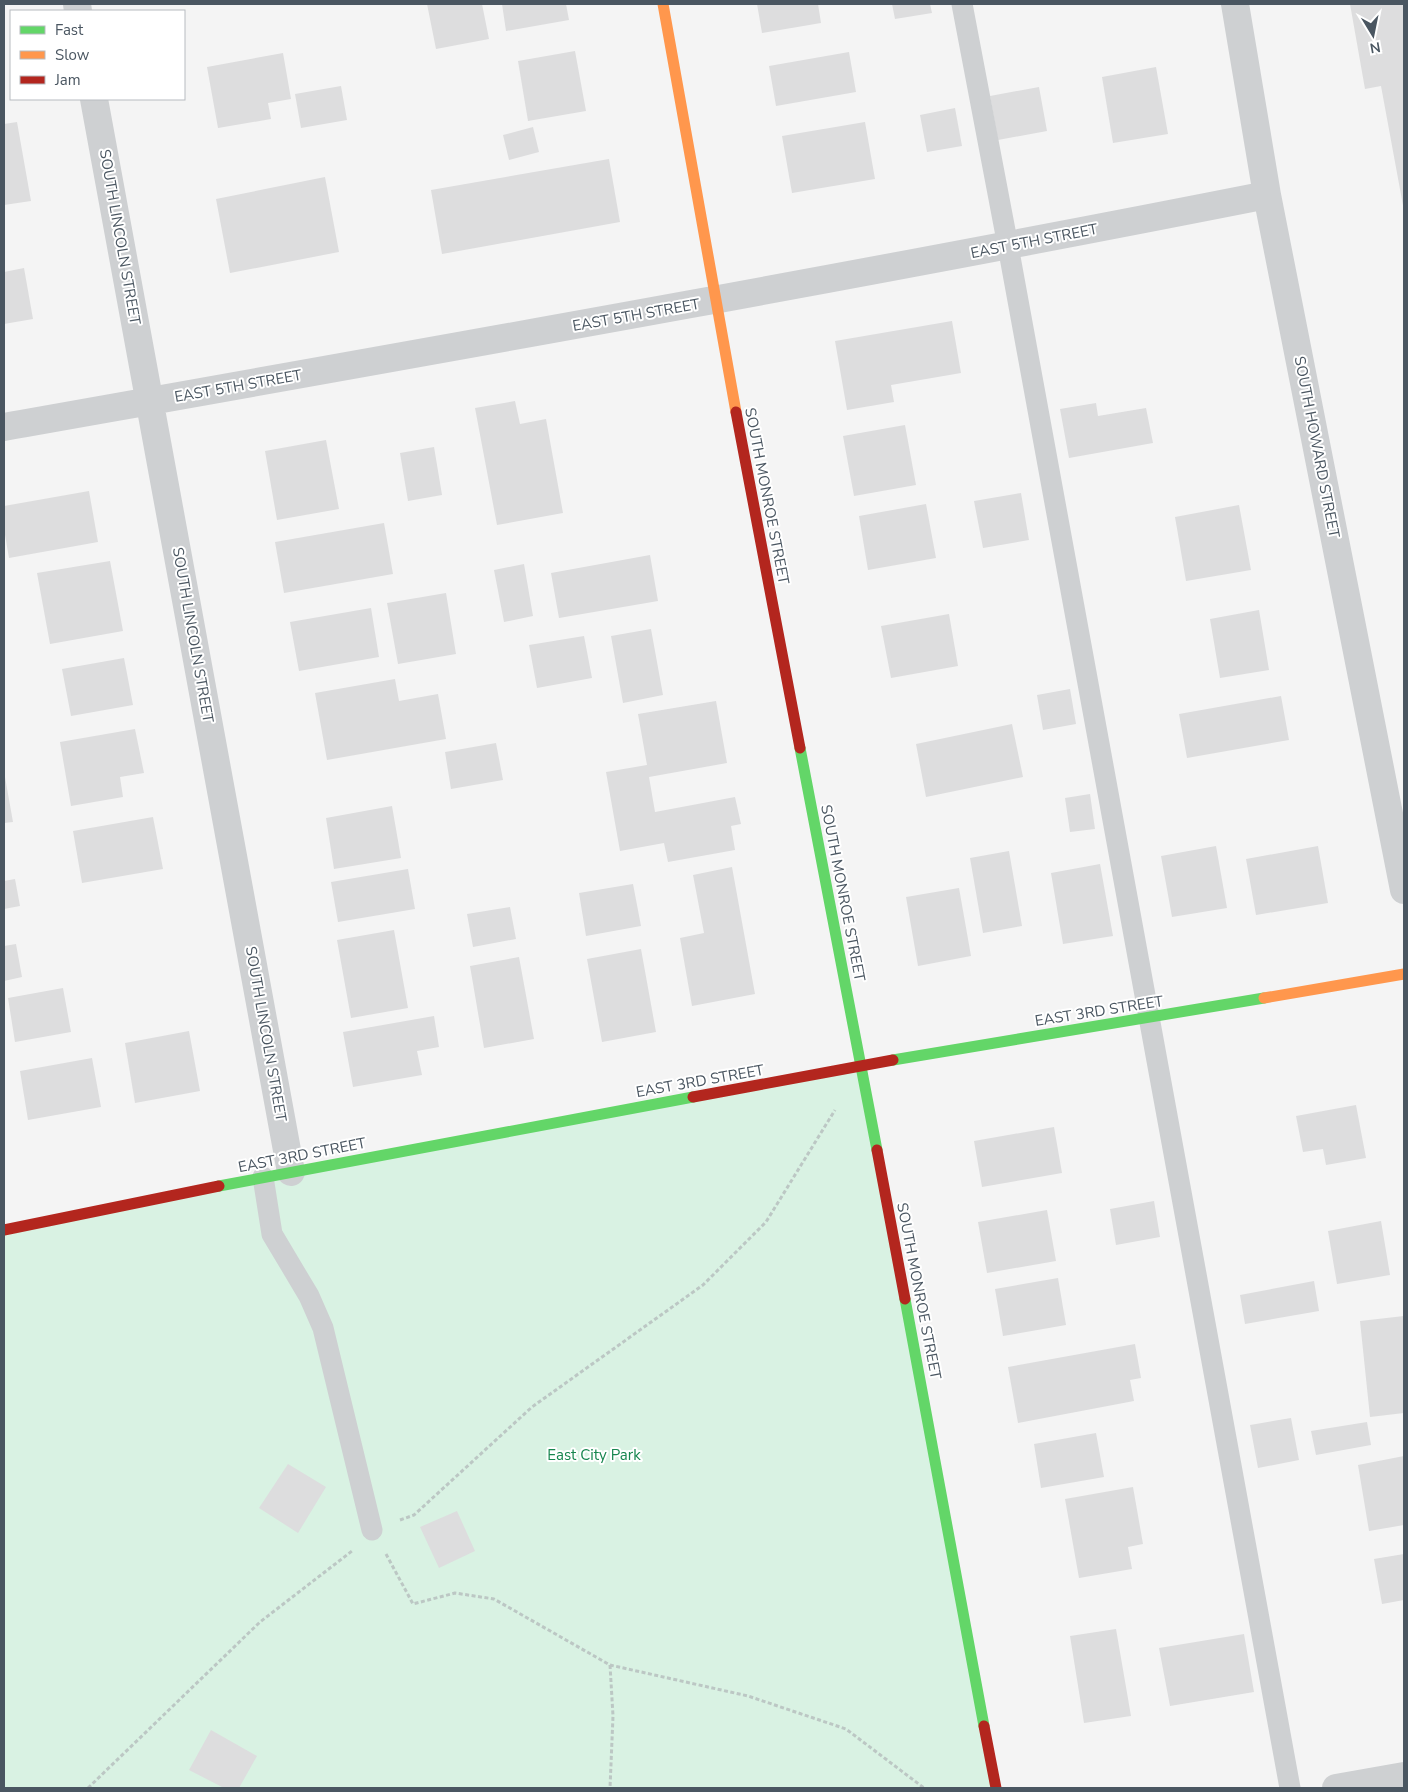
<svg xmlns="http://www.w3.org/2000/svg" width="1408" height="1792" viewBox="0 0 1408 1792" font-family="'Nunito Sans',sans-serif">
<rect width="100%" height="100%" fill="#f4f4f4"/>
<!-- green -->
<path fill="#d9f2e3" d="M 861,1067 L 996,1788 L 4,1788 L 4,1230 Z"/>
<!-- building -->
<path fill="#ddddde" d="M 427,4 L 482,4 L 489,39 L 436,49 Z
M 502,4 L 566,4 L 569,20 L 506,31 Z
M 757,4 L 818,4 L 821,23 L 762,33 Z
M 892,4 L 930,4 L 932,13 L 895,19 Z
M 1350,4 L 1404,4 L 1404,211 L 1381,86 L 1365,89 Z
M 575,51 L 586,111 L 528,121 L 518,61 Z
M 849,52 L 856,92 L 776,106 L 769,66 Z
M 283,53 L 291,99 L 268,103 L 271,119 L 218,128 L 207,67 Z
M 1156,67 L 1168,134 L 1113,143 L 1102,77 Z
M 341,86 L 347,120 L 301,128 L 295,94 Z
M 1039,87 L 1047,131 L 998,140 L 990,96 Z
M 955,108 L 962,146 L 927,152 L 920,115 Z
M 17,122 L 31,201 L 4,205 L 4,124 Z
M 865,122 L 875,179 L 792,193 L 782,136 Z
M 533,127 L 539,152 L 509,160 L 503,135 Z
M 609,159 L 620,222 L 442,254 L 431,190 Z
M 325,177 L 339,252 L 230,273 L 216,199 Z
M 24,268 L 33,319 L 4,324 L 4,272 Z
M 952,321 L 961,373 L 891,385 L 894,402 L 847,410 L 835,341 Z
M 515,401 L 520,424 L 546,419 L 563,513 L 497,525 L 475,408 Z
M 1096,403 L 1098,416 L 1146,408 L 1153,443 L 1069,458 L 1060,409 Z
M 905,425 L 916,485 L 854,496 L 843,436 Z
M 326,440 L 339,509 L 277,520 L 265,451 Z
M 434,447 L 442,495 L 408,501 L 400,453 Z
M 89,491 L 98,542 L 9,558 L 4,529 L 4,506 Z
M 1021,493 L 1029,540 L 983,548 L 974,501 Z
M 926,504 L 936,558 L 868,570 L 859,516 Z
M 1239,505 L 1251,570 L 1186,581 L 1175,517 Z
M 384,523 L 393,574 L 284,593 L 275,542 Z
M 650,555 L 658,601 L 559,618 L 551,573 Z
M 110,561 L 123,631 L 50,644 L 37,573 Z
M 524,564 L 533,616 L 504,622 L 494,570 Z
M 446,593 L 456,654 L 398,664 L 387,603 Z
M 371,608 L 379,657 L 299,671 L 290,622 Z
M 1259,610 L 1269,670 L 1220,678 L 1210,619 Z
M 949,614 L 958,666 L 891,678 L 881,626 Z
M 651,629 L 663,695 L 623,703 L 611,636 Z
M 584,636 L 592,678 L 537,688 L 529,645 Z
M 124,658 L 133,705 L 71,716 L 62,669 Z
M 395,679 L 399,701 L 438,694 L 446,739 L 327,760 L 315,693 Z
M 1070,689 L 1076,724 L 1043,730 L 1037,695 Z
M 1281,696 L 1289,740 L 1187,758 L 1179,714 Z
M 716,701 L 727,763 L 649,777 L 655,812 L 735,797 L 741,824 L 731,826 L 735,850 L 668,862 L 664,843 L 620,851 L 606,772 L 647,765 L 638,714 Z
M 1012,724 L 1023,777 L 926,797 L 916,744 Z
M 135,729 L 144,773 L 120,777 L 123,797 L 71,806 L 60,742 Z
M 496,743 L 503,780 L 451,789 L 445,752 Z
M 5,777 L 13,822 L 4,823 L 4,778 Z
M 1090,794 L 1095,829 L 1070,832 L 1065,798 Z
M 392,806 L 401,858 L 334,869 L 326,818 Z
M 153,817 L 163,869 L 82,883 L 73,831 Z
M 1216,846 L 1227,908 L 1172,917 L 1161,856 Z
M 1318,846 L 1328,903 L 1256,915 L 1246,859 Z
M 1009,851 L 1022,926 L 983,933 L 970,858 Z
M 1100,864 L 1113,936 L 1063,944 L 1051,873 Z
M 732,867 L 755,994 L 692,1006 L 680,938 L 704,933 L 693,875 Z
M 408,869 L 415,909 L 338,922 L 331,882 Z
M 15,879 L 20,906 L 4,909 L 4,881 Z
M 633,884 L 641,926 L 586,936 L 579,893 Z
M 959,888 L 971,956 L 918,966 L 906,897 Z
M 510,907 L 516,939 L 473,947 L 467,914 Z
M 394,930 L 408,1008 L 351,1018 L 337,940 Z
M 16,944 L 22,977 L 4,981 L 4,946 Z
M 641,949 L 656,1032 L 602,1042 L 587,959 Z
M 519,957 L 534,1039 L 484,1048 L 470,966 Z
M 63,988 L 71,1032 L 15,1042 L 8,998 Z
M 434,1016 L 439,1047 L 417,1051 L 422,1075 L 353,1087 L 343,1032 Z
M 189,1031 L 200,1091 L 135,1103 L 125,1043 Z
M 92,1058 L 101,1107 L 28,1120 L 20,1071 Z
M 1356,1105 L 1366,1158 L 1326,1165 L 1323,1149 L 1303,1152 L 1296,1116 Z
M 1054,1127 L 1062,1173 L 982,1187 L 974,1141 Z
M 1154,1201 L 1160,1237 L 1116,1245 L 1110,1209 Z
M 1047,1210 L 1056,1261 L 987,1273 L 978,1222 Z
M 1381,1221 L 1390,1275 L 1337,1284 L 1328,1231 Z
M 1058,1278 L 1066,1325 L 1003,1336 L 995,1289 Z
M 1314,1281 L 1319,1311 L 1245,1324 L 1240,1295 Z
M 1404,1316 L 1404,1413 L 1370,1417 L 1360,1321 Z
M 1135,1344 L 1141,1378 L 1130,1380 L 1134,1401 L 1018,1423 L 1008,1367 Z
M 1291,1418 L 1299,1460 L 1258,1468 L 1250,1425 Z
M 1367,1422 L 1371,1445 L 1316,1455 L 1311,1431 Z
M 1096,1433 L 1104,1477 L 1041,1488 L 1034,1444 Z
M 1404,1456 L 1404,1525 L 1369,1531 L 1358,1465 Z
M 288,1464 L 326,1487 L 298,1533 L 259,1508 Z
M 1133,1487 L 1143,1544 L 1128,1547 L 1132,1569 L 1079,1578 L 1065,1499 Z
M 457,1511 L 475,1551 L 439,1568 L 420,1527 Z
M 1404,1554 L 1404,1600 L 1382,1604 L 1374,1559 Z
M 1116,1629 L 1131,1716 L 1084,1723 L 1070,1636 Z
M 1244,1634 L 1254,1692 L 1170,1706 L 1159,1648 Z
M 211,1730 L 257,1756 L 239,1788 L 224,1788 L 189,1770 Z"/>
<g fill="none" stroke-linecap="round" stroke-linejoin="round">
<!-- path -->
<path stroke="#bcc7c4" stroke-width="3" stroke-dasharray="4 2.5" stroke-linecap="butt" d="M 400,1520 L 414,1515 L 532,1407 L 703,1285 L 766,1222 L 835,1110
M 386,1554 L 413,1604 L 455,1593 L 494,1599 L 610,1665 L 748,1696 L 846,1729 L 924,1788
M 610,1665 L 613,1716 L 610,1788
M 88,1788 L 260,1622 L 352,1551"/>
<!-- lane -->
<path stroke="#ced0d2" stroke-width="21" d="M 962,4 L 1008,246 L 1290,1788
M 263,1177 L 272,1234 L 309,1296 L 323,1328 L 372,1530"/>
<!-- street -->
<path stroke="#ced0d2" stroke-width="28" d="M 77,4 L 78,11
M 1235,4 L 1267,195 L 1404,890
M 94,99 L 291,1172
M 4,427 C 426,352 847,278 1267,195
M 1336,1788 L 1404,1776"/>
<!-- fast -->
<path stroke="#63d668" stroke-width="11" d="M 800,748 L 877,1150
M 893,1060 L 1264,998
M 219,1186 L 693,1097
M 905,1299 L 984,1726"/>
<!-- slow -->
<path stroke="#ff974d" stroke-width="11" d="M 663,4 L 736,412
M 1264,998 L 1404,974"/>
<!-- jam -->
<path stroke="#b3261e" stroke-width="11" d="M 736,412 L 800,748
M 693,1097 L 893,1060
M 877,1150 L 905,1299
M 4,1230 L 219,1186
M 984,1726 L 996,1788"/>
</g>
<g text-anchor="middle" stroke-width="4" stroke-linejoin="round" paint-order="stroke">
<!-- street labels -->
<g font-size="15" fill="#4a5661" stroke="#fff">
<text transform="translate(120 237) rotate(80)" y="5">SOUTH LINCOLN STREET</text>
<text transform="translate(1034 241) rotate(-11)" y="5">EAST 5TH STREET</text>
<text transform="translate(636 315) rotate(-10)" y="5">EAST 5TH STREET</text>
<text transform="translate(238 386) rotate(-10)" y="5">EAST 5TH STREET</text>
<text transform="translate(1317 447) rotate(79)" y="5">SOUTH HOWARD STREET</text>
<text transform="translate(767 496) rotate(79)" y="5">SOUTH MONROE STREET</text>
<text transform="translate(193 635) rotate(80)" y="5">SOUTH LINCOLN STREET</text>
<text transform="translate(843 893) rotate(79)" y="5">SOUTH MONROE STREET</text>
<text transform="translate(1099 1011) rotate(-9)" y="5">EAST 3RD STREET</text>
<text transform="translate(266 1034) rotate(80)" y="5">SOUTH LINCOLN STREET</text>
<text transform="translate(700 1081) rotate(-10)" y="5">EAST 3RD STREET</text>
<text transform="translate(302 1155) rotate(-11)" y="5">EAST 3RD STREET</text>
<text transform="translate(919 1291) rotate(79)" y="5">SOUTH MONROE STREET</text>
</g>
<!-- park labels -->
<g font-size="15" fill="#17864f" stroke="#fff">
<text x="594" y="1460">East City Park</text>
</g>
</g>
<!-- border -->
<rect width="1408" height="1792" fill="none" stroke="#4a5661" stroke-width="10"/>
<!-- legend -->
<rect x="10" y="10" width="175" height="90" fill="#ffffff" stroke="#b7bbc0"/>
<rect x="20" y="26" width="25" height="8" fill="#63d668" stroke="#b7bbc0"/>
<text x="55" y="35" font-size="15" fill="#4a5661">Fast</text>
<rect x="20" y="51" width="25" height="8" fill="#ff974d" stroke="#b7bbc0"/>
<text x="55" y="60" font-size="15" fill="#4a5661">Slow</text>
<rect x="20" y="76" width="25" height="8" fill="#b3261e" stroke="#b7bbc0"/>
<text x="55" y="85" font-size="15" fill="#4a5661">Jam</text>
<!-- north arrow -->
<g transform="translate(1373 35) rotate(170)" stroke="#ffffff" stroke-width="4" paint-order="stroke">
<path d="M0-4L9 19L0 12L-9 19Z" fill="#4a5661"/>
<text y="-8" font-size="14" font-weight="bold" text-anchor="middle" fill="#4a5661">N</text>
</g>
</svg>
